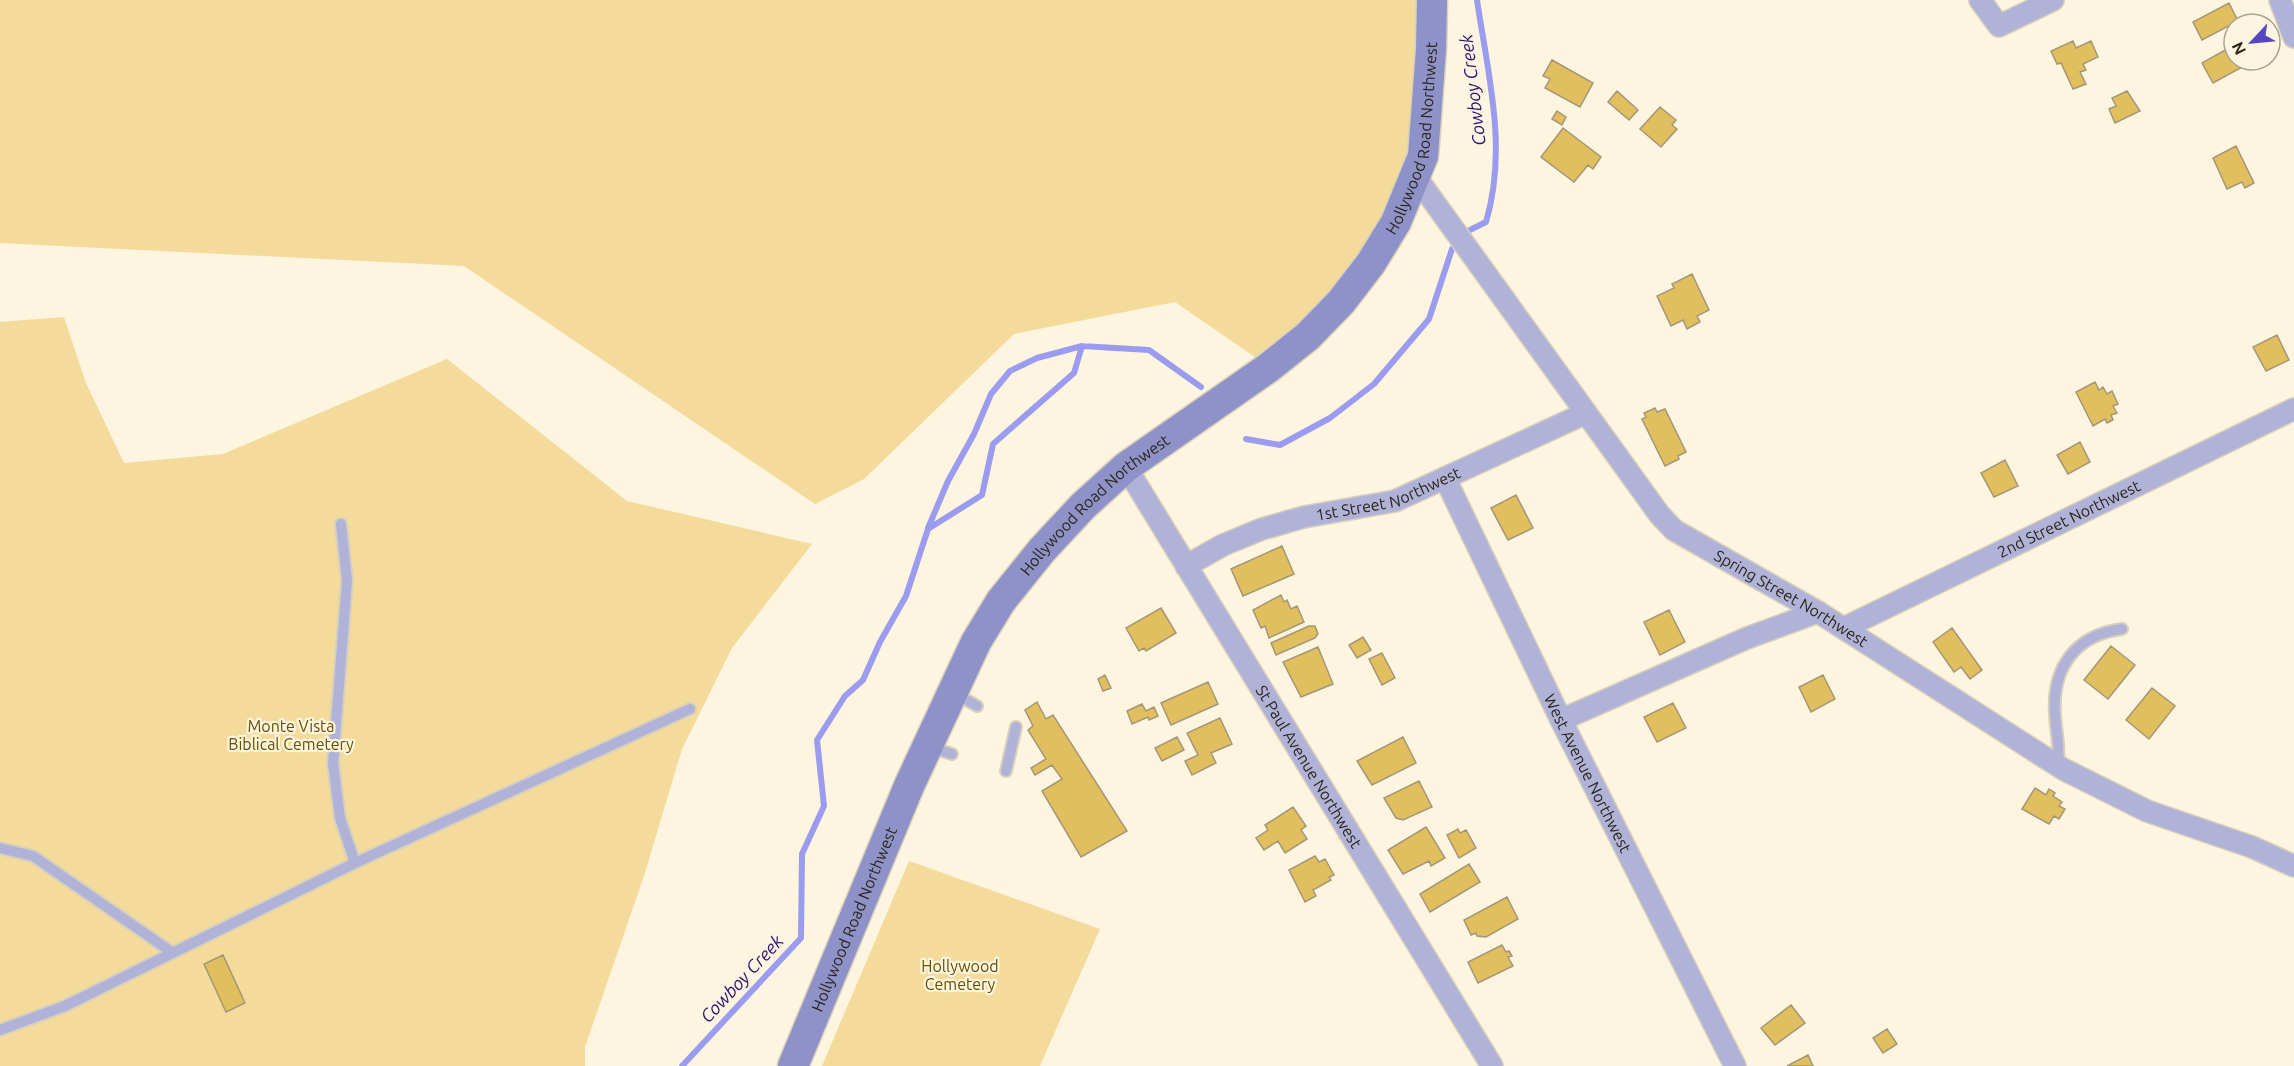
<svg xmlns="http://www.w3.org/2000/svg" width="2294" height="1066" viewBox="0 0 2294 1066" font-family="Ubuntu,sans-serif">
<rect width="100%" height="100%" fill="#fdf5e0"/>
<!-- green -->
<path fill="#f4db9c" d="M 0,0 L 1441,0 L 1426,168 L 1360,272 L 1265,364 L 1175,302 L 1014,334 L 864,479 L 815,504 L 464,266 L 0,243 Z
M 64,317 L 86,383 L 124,463 L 223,454 L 447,359 L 627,501 L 812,544 L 732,648 L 682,749 L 644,876 L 585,1047 L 585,1066 L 0,1066 L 0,322 Z
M 909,861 L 1100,929 L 1040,1066 L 822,1066 Z"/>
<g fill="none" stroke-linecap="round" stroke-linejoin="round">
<!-- stream -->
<path stroke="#9b9bf0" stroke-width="6" d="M 1246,439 L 1280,445 L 1330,418 L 1374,384 L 1429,319 L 1452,249 L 1470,230 L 1486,222 C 1508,148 1488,75 1477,0
M 928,528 L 948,481 L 974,434 L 991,394 L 1010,371 L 1037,358 L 1082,346
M 682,1066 L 801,938 L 802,854 L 824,806 L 817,740 L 845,696 L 863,680 L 880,642 L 906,596 L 928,529 L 982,495 L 993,444 L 1074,373 L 1082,346 L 1149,350 L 1201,387"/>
</g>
<!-- building -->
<path fill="#e1be5e" stroke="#a49777" stroke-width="1.5" d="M 2229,3 L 2238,21 L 2202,40 L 2193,22 Z
M 2073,41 L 2076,48 L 2091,41 L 2098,57 L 2083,64 L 2086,70 L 2080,72 L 2086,84 L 2073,89 L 2061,63 L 2057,64 L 2051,51 Z
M 2234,45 L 2234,60 L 2244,60 L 2246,65 L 2213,83 L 2202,63 Z
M 1552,60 L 1593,83 L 1580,107 L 1545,88 L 1550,79 L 1543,76 Z
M 1617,91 L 1638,110 L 1629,120 L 1608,102 Z
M 2127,91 L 2140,111 L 2115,123 L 2109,109 L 2116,106 L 2112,98 Z
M 1660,107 L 1676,120 L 1672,125 L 1677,129 L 1661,147 L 1640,129 Z
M 1557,111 L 1566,117 L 1562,125 L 1552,119 Z
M 1563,128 L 1601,157 L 1593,169 L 1588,165 L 1574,182 L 1541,157 Z
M 2236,146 L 2254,183 L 2245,188 L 2242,182 L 2227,189 L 2213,158 Z
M 1692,274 L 1709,310 L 1697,316 L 1700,322 L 1687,329 L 1683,320 L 1671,326 L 1657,296 L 1674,288 L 1672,284 Z
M 2277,335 L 2289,360 L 2266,371 L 2253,347 Z
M 2095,382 L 2099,390 L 2103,387 L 2107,394 L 2112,391 L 2118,404 L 2113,406 L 2117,413 L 2111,415 L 2113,420 L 2107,423 L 2105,419 L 2093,426 L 2076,392 Z
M 1655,408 L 1657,412 L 1665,409 L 1686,452 L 1678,456 L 1679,459 L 1665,466 L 1642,419 L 1646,417 L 1644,413 Z
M 2080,442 L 2090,462 L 2068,474 L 2057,455 Z
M 2005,460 L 2018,486 L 1994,497 L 1981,473 Z
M 1516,495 L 1533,528 L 1508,540 L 1491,508 Z
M 1282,546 L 1294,574 L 1243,596 L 1231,569 Z
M 1281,595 L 1284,602 L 1287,600 L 1291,609 L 1297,606 L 1304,622 L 1269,638 L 1265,626 L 1261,628 L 1253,610 Z
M 1161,608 L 1176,633 L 1146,651 L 1144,648 L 1139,651 L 1126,628 Z
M 1669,610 L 1685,642 L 1660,655 L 1644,622 Z
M 1309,626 L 1315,626 L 1318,634 L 1315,638 L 1276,655 L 1271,643 Z
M 1952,628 L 1982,670 L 1970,679 L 1961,667 L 1954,672 L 1933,642 Z
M 1363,637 L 1371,650 L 1357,658 L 1349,645 Z
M 2111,646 L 2135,665 L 2108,699 L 2084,680 Z
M 1318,647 L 1333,684 L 1301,697 L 1283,662 Z
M 1382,653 L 1395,678 L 1382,685 L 1369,659 Z
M 1105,675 L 1111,688 L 1103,691 L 1098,679 Z
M 1823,675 L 1835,699 L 1811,712 L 1799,687 Z
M 1208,682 L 1218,704 L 1171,725 L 1161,703 Z
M 2152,688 L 2175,706 L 2149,739 L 2126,720 Z
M 1037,702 L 1046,719 L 1053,715 L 1127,831 L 1081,857 L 1042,791 L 1062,779 L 1052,765 L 1035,775 L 1031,768 L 1046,759 L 1028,730 L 1033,726 L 1025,710 Z
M 1673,703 L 1686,728 L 1657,742 L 1644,717 Z
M 1142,704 L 1146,711 L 1154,707 L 1158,716 L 1149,720 L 1148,717 L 1132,724 L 1127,711 Z
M 1220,718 L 1232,744 L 1211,753 L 1216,763 L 1192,775 L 1185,761 L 1198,755 L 1187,733 Z
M 1177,737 L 1184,750 L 1162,761 L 1155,748 Z
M 1403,737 L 1416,763 L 1372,785 L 1357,761 Z
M 1419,781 L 1432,807 L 1403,820 L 1396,818 L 1384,798 Z
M 2035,788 L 2046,795 L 2049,789 L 2055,793 L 2053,796 L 2062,802 L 2059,806 L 2065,809 L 2059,819 L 2054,816 L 2049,824 L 2022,809 Z
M 1293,807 L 1306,826 L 1301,830 L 1307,839 L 1285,853 L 1278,841 L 1264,850 L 1256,838 L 1268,830 L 1265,825 Z
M 1426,827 L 1445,858 L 1431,866 L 1429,861 L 1403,874 L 1388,850 Z
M 1458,829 L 1460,833 L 1466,830 L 1476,848 L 1459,858 L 1447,835 Z
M 1315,856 L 1319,862 L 1325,859 L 1334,875 L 1329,877 L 1331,880 L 1313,890 L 1316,896 L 1305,902 L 1289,870 Z
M 1469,864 L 1480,882 L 1430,912 L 1420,894 Z
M 1507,897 L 1518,919 L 1486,937 L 1477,936 L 1476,933 L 1471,935 L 1464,920 Z
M 1502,945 L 1506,952 L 1509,951 L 1512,956 L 1508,957 L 1513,966 L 1478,983 L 1468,962 Z
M 223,955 L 245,1003 L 226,1012 L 204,964 Z
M 1791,1005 L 1805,1023 L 1775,1045 L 1761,1028 Z
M 1887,1029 L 1897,1044 L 1883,1053 L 1873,1038 Z
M 1808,1055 L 1813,1066 L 1787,1066 Z"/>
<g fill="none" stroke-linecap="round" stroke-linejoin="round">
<!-- lane casing -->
<g stroke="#d7d0bc" stroke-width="14">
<path id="lane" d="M 341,524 L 347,581 L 333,763 L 340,818 L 355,863
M 954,693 L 977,706
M 929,747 L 952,754
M 2058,765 C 2060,747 2056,732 2055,714 C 2052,668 2075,635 2122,629
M 1006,771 L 1016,727
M 0,848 L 33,856 L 173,953
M 0,1030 L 65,1006 L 355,863 L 690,709"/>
</g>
<!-- street casing -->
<g stroke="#d7d0bc" stroke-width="24">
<g id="street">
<path d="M 1980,0 L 1999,26 L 2053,0"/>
<path d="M 2280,0 L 2294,37"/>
<path id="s1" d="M 1416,177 L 1659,514 L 1674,530 L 1818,612 L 2063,769 L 2147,811 L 2252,847 L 2294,866"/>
<path id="s2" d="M 1126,467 L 1492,1066"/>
<path id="s3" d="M 1445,478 L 1561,720 L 1735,1066"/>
<path id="s4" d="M 1186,566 L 1223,545 L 1262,529 L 1304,517 L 1395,501 L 1586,413"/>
<path id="s5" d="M 1844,628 L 2294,409"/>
<path d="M 1561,720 L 1747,638 L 1818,612"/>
</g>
</g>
<!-- secondary casing -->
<g stroke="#d7d0bc" stroke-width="33">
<g id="secondary">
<path id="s6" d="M 793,1066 L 909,786 L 976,642 L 1001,601 L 1042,550 L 1083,506 L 1126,467 L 1268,368 L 1308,336 L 1341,302 L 1371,263 L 1396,222 L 1423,156 L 1431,49 L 1432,0"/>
</g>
</g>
<!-- lane -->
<use href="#lane" stroke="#b0b2d8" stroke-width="10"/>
<!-- street -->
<use href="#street" stroke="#b0b2d8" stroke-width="21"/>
<!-- secondary -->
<use href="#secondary" stroke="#8f91c9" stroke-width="30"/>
</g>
<g text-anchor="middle" stroke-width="4.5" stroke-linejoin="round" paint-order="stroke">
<!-- street labels -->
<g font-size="16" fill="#2b2619" stroke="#fdf5e0">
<text dy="6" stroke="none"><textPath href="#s6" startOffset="1149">Hollywood Road Northwest</textPath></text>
<text dy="6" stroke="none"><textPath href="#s4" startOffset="216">1st Street Northwest</textPath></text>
<text dy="6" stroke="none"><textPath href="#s6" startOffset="645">Hollywood Road Northwest</textPath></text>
<text dy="6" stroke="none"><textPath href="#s5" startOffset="250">2nd Street Northwest</textPath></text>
<text dy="6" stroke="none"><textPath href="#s1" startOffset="573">Spring Street Northwest</textPath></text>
<text dy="6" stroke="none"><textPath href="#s2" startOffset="351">St Paul Avenue Northwest</textPath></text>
<text dy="6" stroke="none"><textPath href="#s3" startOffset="328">West Avenue Northwest</textPath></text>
<text dy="6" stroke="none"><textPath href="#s6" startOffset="159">Hollywood Road Northwest</textPath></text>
</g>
<!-- park labels -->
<g font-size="16" fill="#664f00" stroke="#fdf5e0">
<text x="291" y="732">Monte Vista<tspan x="291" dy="18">Biblical Cemetery</tspan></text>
<text x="960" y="972">Hollywood<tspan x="960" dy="18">Cemetery</tspan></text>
</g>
<!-- water labels -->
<g font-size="18" font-style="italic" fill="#291374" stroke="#fdf5e0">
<text transform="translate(1473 90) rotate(-97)" y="6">Cowboy Creek</text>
<text transform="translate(742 979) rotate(-47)" y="6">Cowboy Creek</text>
</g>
</g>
<!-- north arrow -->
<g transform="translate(2252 42) rotate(244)"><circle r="28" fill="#fdf5e0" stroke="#a9a290" stroke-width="1.5"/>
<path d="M0-4.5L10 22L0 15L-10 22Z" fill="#5547be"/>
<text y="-9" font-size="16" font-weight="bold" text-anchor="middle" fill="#2b2619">N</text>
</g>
</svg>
